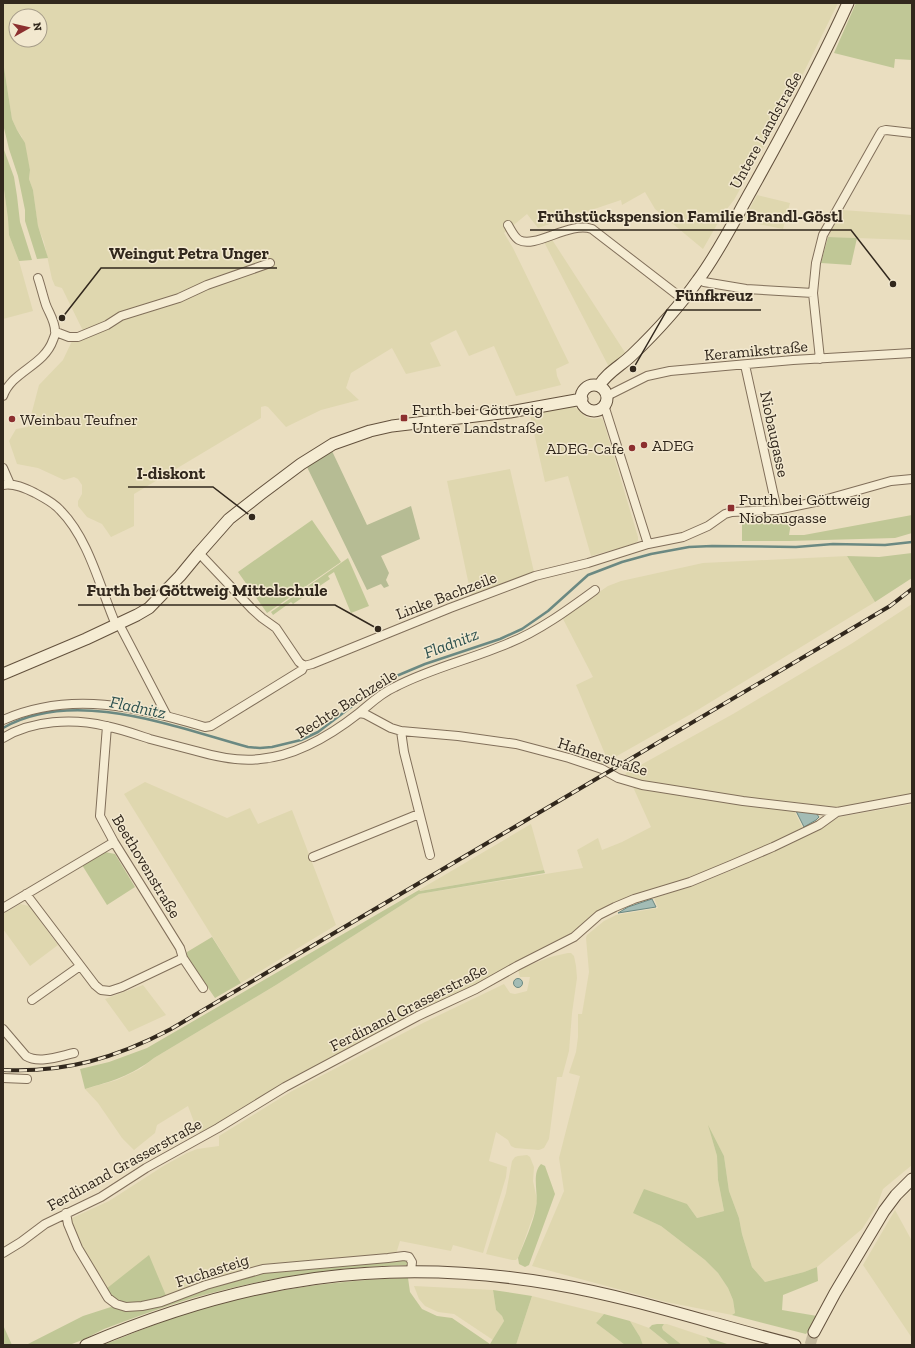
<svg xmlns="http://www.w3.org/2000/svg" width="915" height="1348" viewBox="0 0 915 1348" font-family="'Zilla Slab',serif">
<rect width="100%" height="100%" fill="#eadec0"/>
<!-- farmland -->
<path fill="#dfd7af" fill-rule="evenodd" d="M 3,3 L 838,3 L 799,82 L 734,200 L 723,214 L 703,249 L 655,209 L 645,192 L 622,205 L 621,200 L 538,228 L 527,214 L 504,233 L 513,248 L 569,363 L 556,369 L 557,376 L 561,385 L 516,396 L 494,346 L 469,356 L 456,330 L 430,343 L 441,366 L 406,374 L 392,348 L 351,373 L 346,388 L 359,400 L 321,410 L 286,427 L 268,407 L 265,406 L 261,407 L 261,418 L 134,494 L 134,526 L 111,537 L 102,524 L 87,517 L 78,506 L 78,501 L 82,494 L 82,485 L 78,479 L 74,477 L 64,480 L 38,468 L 17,464 L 9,441 L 16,429 L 28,427 L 39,385 L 63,360 L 72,341 L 86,337 L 62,288 L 55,286 L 52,279 L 44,242 L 38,227 L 33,190 L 29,179 L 30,170 L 22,137 L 17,130 L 12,119 L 3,61 ZM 16,16 L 40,16 L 40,40 L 16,40 Z
M 3,182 L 8,219 L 9,235 L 19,261 L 33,311 L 3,319 Z
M 757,195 L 790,203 L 783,229 L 743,221 Z
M 842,210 L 912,215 L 912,240 L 828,237 Z
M 551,238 L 626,354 L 609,367 L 543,240 Z
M 571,406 L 575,407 L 586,417 L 593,419 L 601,418 L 603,420 L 638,537 L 638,541 L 634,544 L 591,556 L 568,476 L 545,482 L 530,415 Z
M 510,469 L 534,572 L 471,595 L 447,481 Z
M 847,556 L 875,602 L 691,714 L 601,765 L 584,759 L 605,754 L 576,685 L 593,677 L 562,617 L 608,586 L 621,581 L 703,563 Z
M 912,604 L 912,794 L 852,806 L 837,807 L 744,797 L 643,782 L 627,777 L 625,775 L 626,773 L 733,714 L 851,644 Z
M 145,782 L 227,818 L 250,808 L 258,824 L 292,810 L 336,925 L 241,983 L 124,794 Z
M 633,787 L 642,790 L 794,810 L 803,829 L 773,843 L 689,879 L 598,913 L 572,934 L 201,1134 L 194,1122 L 188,1106 L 157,1125 L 155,1133 L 134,1150 L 122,1138 L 98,1103 L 85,1089 L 117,1080 L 140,1069 L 154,1058 L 276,985 L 419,894 L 583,868 L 577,850 L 598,838 L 602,850 L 622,842 L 651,827 Z
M 912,804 L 912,1165 L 883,1189 L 877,1206 L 862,1229 L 817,1267 L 804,1272 L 765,1282 L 752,1267 L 742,1234 L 739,1218 L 729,1191 L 724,1156 L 709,1128 L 717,1156 L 718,1180 L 724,1211 L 697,1218 L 687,1204 L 634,1213 L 661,1226 L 705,1260 L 718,1273 L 728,1288 L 733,1300 L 735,1313 L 732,1315 L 666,1302 L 532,1266 L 564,1191 L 559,1158 L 580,1076 L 569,1073 L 576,1052 L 578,1037 L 578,1014 L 582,1014 L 589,972 L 586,938 L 587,935 L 604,921 L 616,915 L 658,908 L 654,898 L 692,886 L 732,870 L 821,829 L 839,817 Z
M 531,824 L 544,870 L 419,891 L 419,890 Z
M 20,904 L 29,906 L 58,945 L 30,966 L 3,929 L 3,914 Z
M 568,953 L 571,953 L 574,956 L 576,966 L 577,978 L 572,1013 L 569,1051 L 562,1077 L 557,1077 L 549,1139 L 544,1148 L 539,1150 L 515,1148 L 511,1146 L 508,1140 L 496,1132 L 489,1161 L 507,1167 L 506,1177 L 483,1253 L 453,1245 L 451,1251 L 400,1241 L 396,1254 L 167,1298 L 106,1289 L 80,1247 L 71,1223 L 72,1218 L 109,1201 L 165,1165 L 187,1153 L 197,1149 L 219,1146 L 219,1136 L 292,1091 L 423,1023 L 504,984 L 510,993 L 515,994 L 527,991 L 530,977 L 520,977 L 518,970 L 550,957 Z
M 143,985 L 166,1015 L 129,1032 L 105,999 Z
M 527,1155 L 530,1157 L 534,1167 L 533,1181 L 537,1200 L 536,1208 L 518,1258 L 516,1260 L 512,1260 L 486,1254 L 506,1193 L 512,1161 L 515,1157 L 518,1156 Z
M 895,1210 L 912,1241 L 912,1338 L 863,1265 Z
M 414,1286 L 493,1290 L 496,1310 L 502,1316 L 504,1321 L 493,1340 L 454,1314 L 438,1312 L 425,1306 L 419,1299 Z
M 532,1296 L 604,1314 L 596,1323 L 625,1345 L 516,1345 Z
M 630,1321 L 649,1328 L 670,1345 L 643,1345 L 640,1337 Z
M 664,1324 L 667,1324 L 706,1337 L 711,1345 L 682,1345 L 663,1330 L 662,1327 Z"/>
<!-- green -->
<path fill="#c0c796" d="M 856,3 L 912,3 L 912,60 L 895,59 L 894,68 L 834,53 Z
M 3,61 L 12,119 L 17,130 L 25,143 L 30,170 L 29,179 L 33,190 L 38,226 L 48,258 L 37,259 L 25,221 L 25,210 L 18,176 L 9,149 L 3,124 Z
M 3,147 L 14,177 L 17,196 L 20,222 L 32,260 L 19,261 L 9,235 L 8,219 L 3,182 Z
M 828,237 L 857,238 L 851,265 L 821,263 Z
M 786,514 L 792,517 L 789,535 L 804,535 L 912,515 L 912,533 L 895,538 L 789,541 L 742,541 L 742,516 Z
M 312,520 L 341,562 L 267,613 L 238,572 Z
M 912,553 L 912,578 L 875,602 L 847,556 L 879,557 Z
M 348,558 L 369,606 L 351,613 L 334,572 L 328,576 L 330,579 L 293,604 L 291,602 L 273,615 L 271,612 Z
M 105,852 L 115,854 L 135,887 L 107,905 L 82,865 Z
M 544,870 L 545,873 L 419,894 L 276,985 L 154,1058 C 131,1076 112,1081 85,1089 L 80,1069 L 109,1062 L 147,1048 L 419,890 L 420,891 Z
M 212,937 L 241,983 L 215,998 L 187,957 L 187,952 Z
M 708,1125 L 724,1156 L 729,1191 L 739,1218 L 742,1234 L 752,1267 L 765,1282 L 804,1272 L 817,1267 L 818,1281 L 783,1295 L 782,1310 L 817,1316 L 806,1334 L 732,1315 L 735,1313 L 733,1300 L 728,1288 L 718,1273 L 705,1260 L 661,1226 L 633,1213 L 644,1189 L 687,1204 L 697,1218 L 724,1211 L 718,1180 L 717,1156 Z
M 541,1164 L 545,1166 L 555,1194 L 529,1265 L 525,1267 L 519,1264 L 518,1258 C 524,1243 534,1221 536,1207 C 539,1194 531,1174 541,1164 Z
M 149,1255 L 167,1298 L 126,1305 L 110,1297 L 106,1289 Z
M 408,1259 L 409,1264 L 408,1265 C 334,1267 263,1278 193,1298 C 163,1307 133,1318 104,1329 C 94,1334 78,1343 68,1345 C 55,1347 39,1345 26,1345 L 83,1316 L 114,1306 L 126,1309 L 263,1271 Z
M 408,1278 L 410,1292 L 422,1309 L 437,1316 L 452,1318 L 490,1344 L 504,1321 L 502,1316 L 496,1310 L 493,1290 L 532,1296 L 516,1345 L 103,1345 C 134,1333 164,1320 195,1311 C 264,1290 335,1280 408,1278 Z
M 604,1314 L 630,1321 L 640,1337 L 643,1345 L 625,1345 L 596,1323 Z
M 657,1324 L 664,1324 L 662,1327 L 663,1330 L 682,1345 L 670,1345 L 649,1328 L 652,1325 Z
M 3,1325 L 12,1345 L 3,1345 Z
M 706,1337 L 730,1345 L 711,1345 Z"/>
<!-- cemetery -->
<path fill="#b6bc94" d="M 332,451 L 367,525 L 411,506 L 420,539 L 381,556 L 389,573 L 386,580 L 389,586 L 384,588 L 381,584 L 367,590 L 307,467 Z"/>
<!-- water -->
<path fill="#a3bcb5" stroke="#6b8982" d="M 796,811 L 816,813 L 819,817 L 816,820 L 804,827 Z
M 652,899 L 656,907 L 618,913 L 628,907 Z
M513.5 983a4.5 4.5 0 1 1 9 0a4.5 4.5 0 1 1-9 0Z"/>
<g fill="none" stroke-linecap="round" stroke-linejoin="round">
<!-- stream -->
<path stroke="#6b8982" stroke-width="2.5" d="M 3,728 C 74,687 175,727 248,747 L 260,748 L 272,747 L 301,740 L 318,732 L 380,685 L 394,677 L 425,664 L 500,639 L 522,629 L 548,611 L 588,575 L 622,562 L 651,554 L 689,547 L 712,546 L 796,547 L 833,544 L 885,545 L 912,542"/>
<!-- secondary-tunnel -->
<path stroke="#c5ba9f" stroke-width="11" stroke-dasharray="11 5.5" stroke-linecap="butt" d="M 810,1345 L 814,1332"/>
<!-- street casing -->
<g stroke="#816f5a" stroke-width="10">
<path id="street" d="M 508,225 C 511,230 514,237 519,240 C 535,249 570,221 592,229 L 684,300
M 699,279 L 704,282 L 746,289 L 813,293 L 820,359
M 813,293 L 816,263 L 823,235 L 880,134 L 882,131 L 886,130 L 912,133
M 56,332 L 69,337 L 78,337 L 107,325 L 121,316 L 179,298 L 207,285 L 270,263
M 745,365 L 777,510
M 3,396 C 12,371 44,366 53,340 C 54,337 56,334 55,331 C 55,321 49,313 46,305 C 43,296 41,287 38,278
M 607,396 L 647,376 L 670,371 L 793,360 L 912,353
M 604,405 L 648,544
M 3,468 L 10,484
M 3,485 C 14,483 25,488 35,493 C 44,498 53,502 60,510 C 89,539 100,588 116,625
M 199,553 L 252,609 L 262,618 L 276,628 L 299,662 L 304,666
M 119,624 L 167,716
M 359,713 L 365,714 L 391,728 L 401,731 L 458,736 L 516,744 L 569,758 L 602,769 L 618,778 L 642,785 L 655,787 L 743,801 L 837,812 L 912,798
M 3,720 C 71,690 138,707 205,727 L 211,726 L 302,670 L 304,666 L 312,664 L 450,608 L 535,576 L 588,563 L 648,544 L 683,537 L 708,526 L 725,514 L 732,512 L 777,510 L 820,501 L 891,481 L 912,479
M 107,726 L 100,816 L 114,842 L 180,948 L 183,958 L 203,988
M 401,731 L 404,752 L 430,855
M 3,738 C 32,720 73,718 106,726 C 121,729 135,734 150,739 C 165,743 181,747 196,751 C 217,757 239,762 260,759 C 296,756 331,735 359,713 C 370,704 381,693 395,687 C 431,668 472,659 509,643 C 539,631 569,609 595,590
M 313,857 L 419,814
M 26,894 L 95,985 L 101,990 L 110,991 L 122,987 L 183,958
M 3,908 L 114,842
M 32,1000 L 80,966
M 3,1029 L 26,1056 C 39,1064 60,1056 74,1053
M 3,1078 L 27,1079
M 66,1213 L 68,1224 L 78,1248 L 108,1298 L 116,1304 L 126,1307 L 142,1306 L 161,1302 L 206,1285 L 263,1269 L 388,1258 L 404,1256 L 409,1257 L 412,1262 L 411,1271
M 3,1253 L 21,1242 L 45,1224 L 101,1197 L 146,1168 L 218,1128 L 285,1087 L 418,1016 L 476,989 L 517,966 L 574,937 L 599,915 L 615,907 L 634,899 L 690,882 L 731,865 L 773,847 L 819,825 L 837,812"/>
</g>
<!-- secondary casing -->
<g stroke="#63513d" stroke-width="13">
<path id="secondary" d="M581 398a13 13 0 1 1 26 0a13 13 0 1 1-26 0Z
M 599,386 C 606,373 622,365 632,355 C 656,332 679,307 698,280 C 719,252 735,219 752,189 C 786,128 819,67 848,3
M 3,674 L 86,639 L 137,615 L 149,608 L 180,576 L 199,553 L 229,519 L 261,494 L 301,464 L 333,444 L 370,431 L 392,426 L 510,412 L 582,399
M 814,1332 L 835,1293 L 884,1211 L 896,1195 L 912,1179
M 86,1345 C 242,1278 385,1255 554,1284 C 636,1298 715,1325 795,1345"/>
</g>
<!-- street -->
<use href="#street" stroke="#f5ecd3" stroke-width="8"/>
<!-- secondary -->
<use href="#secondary" stroke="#f5ecd3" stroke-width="11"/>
<!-- rail casing -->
<g stroke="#32281d" stroke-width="4">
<path id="rail" d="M 3,1070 C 65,1073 116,1058 171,1029 L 824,645 L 890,606 L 912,589"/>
</g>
<!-- rail -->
<use href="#rail" stroke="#f2e8cf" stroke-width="2.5" stroke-dasharray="8" stroke-linecap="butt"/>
</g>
<!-- markers -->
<g fill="#8c2f2f" stroke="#f2e8cf" stroke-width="1.5">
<rect x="400" y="414" width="8" height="8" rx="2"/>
<circle cx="12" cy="419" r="4"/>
<circle cx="644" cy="445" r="4"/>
<circle cx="632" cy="448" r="4"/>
<rect x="727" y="504" width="8" height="8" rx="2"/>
</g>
<g text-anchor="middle" stroke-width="3" stroke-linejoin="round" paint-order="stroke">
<!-- street labels -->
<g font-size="16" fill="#32281d" stroke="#f2e8cf">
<text transform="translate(765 130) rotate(-61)" y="6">Untere Landstraße</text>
<text transform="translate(756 350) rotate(-5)" y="6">Keramikstraße</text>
<text transform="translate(775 434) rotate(78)" y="6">Niobaugasse</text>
<text transform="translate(446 595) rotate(-21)" y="6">Linke Bachzeile</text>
<text transform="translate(346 703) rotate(-32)" y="6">Rechte Bachzeile</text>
<text transform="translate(603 756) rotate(18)" y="6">Hafnerstraße</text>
<text transform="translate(147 866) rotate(59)" y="6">Beethovenstraße</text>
<text transform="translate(408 1007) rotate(-27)" y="6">Ferdinand Grasserstraße</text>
<text transform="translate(124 1164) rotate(-29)" y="6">Ferdinand Grasserstraße</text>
<text transform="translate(212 1270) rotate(-18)" y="6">Fuchasteig</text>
</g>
<!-- poi labels -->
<g font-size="16" fill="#32281d" stroke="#f2e8cf" text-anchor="start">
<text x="412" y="415">Furth bei Göttweig<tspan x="412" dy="18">Untere Landstraße</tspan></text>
<text x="20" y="425">Weinbau Teufner</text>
<text x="652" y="451">ADEG</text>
<text x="624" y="454" text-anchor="end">ADEG-Cafe</text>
<text x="739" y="505">Furth bei Göttweig<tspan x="739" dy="18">Niobaugasse</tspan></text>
</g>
<!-- water labels -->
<g font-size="17" font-style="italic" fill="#2d514f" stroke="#f2e8cf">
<text transform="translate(451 643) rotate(-21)" y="6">Fladnitz</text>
<text transform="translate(138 707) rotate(12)" y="6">Fladnitz</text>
</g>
</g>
<!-- callouts -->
<path fill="none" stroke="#32281d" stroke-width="1.5" d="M893 284L851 230H530M62 318L101 268H277M633 369L667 310H761M252 517L213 487H128M378 629L335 605H78"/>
<g fill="#32281d" stroke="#f2e8cf" stroke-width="1.5">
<circle cx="893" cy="284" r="4"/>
<circle cx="62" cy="318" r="4"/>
<circle cx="633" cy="369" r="4"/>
<circle cx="252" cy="517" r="4"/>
<circle cx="378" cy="629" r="4"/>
</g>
<g font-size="17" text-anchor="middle" font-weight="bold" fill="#32281d" stroke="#f2e8cf" stroke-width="3" stroke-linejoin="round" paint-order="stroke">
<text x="690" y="222">Frühstückspension Familie Brandl-Göstl</text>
<text x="189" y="259">Weingut Petra Unger</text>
<text x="714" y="301">Fünfkreuz</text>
<text x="171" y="479">I-diskont</text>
<text x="207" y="596">Furth bei Göttweig Mittelschule</text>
</g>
<!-- border -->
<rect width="915" height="1348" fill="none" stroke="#32281d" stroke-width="8"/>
<!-- north arrow -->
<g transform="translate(28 28) rotate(82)"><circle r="19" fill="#f2e8cf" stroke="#a59b88"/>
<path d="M0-3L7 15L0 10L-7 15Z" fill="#8c2f2f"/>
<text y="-6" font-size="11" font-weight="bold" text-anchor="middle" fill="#32281d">N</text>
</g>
</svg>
